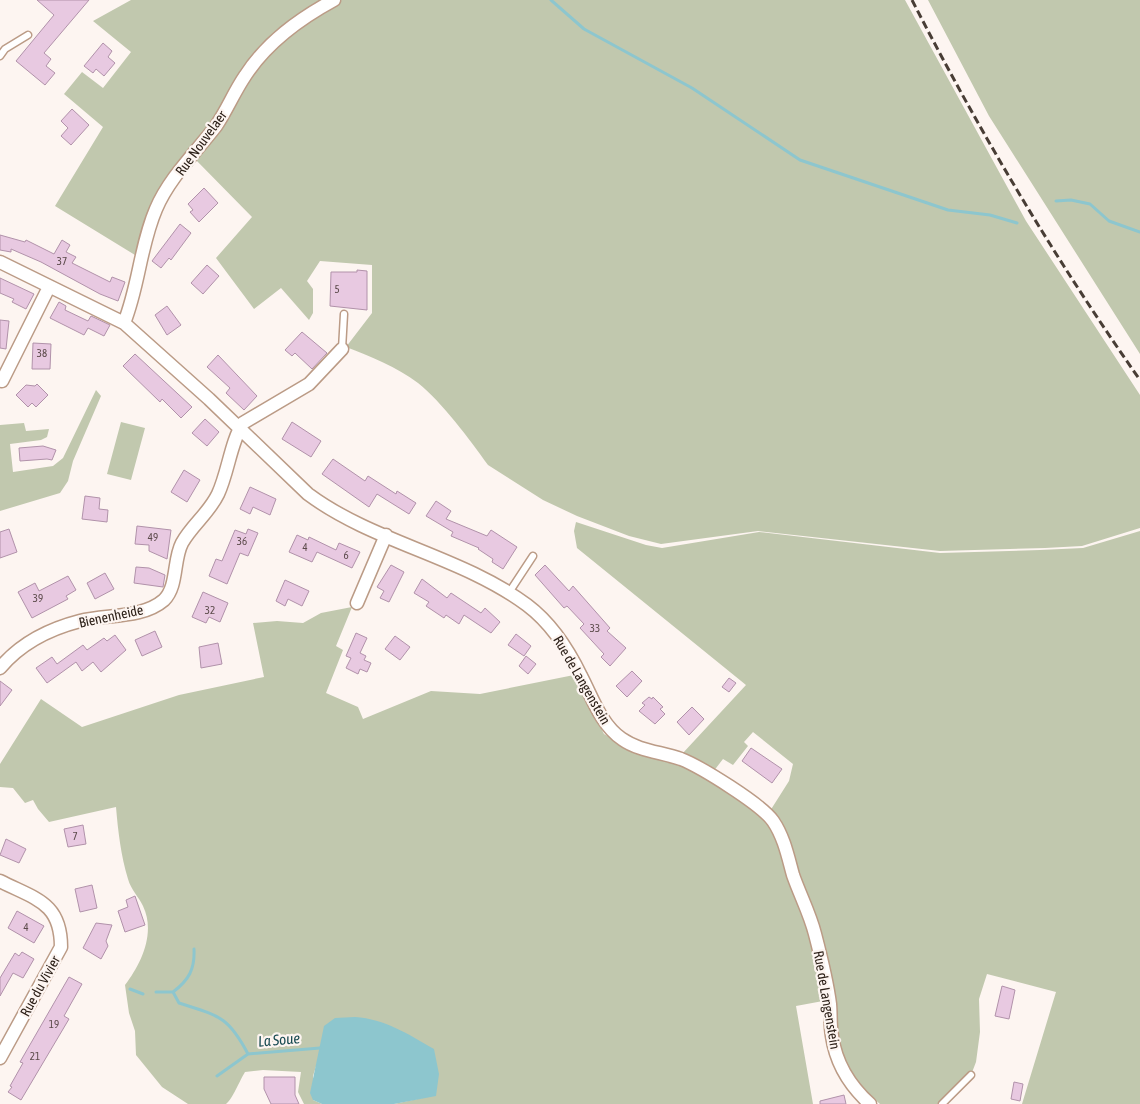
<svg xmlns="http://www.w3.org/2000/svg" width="1140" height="1104" viewBox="0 0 1140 1104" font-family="'Asap Condensed',sans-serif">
<rect width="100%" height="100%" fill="#fdf5f1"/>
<!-- green -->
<path fill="#c1c8ae" d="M 131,0 L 327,0 L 251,63 L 140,241 L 135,255 L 55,206 L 103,127 L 64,94 L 82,72 L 103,88 L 131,52 L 93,21 Z
M 342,0 L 905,0 L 1026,221 L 1140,395 L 1140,528 L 1082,546 L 1045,548 L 940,551 L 758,531 L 661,544 L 629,536 L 577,516 L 543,500 L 488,465 C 470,440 442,402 418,383 C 397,367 370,356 346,347 L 372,313 L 372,265 L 320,261 L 307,281 L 313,289 L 313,313 L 309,320 L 281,288 L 254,309 L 216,258 L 252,217 L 194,158 L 247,78 L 281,39 L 335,2 Z
M 928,0 L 1140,0 L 1140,354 L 989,116 Z
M 96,390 L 101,396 L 73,461 L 68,481 L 60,493 L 0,511 L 0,425 L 24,423 L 26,431 L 49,429 L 47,437 L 41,440 L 10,444 L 13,472 L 53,466 L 63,458 Z
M 121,422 L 145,428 L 131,480 L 107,474 Z
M 576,522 L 646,545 L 662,548 L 759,532 L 940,553 L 1040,550 L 1083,548 L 1140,531 L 1140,1104 L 1022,1104 L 1056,992 L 987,974 L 979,999 L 980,1032 L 976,1062 L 971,1075 L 939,1104 L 880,1104 C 862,1088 852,1077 840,1055 L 798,876 L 784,828 L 781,820 L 770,811 L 789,781 L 793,764 L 753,732 L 744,742 L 748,746 L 733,765 L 723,759 L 713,772 L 682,754 L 746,685 L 577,548 L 574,531 Z
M 352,607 L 336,646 L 343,650 L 326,693 L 358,707 L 363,719 L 431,691 L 480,694 L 574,675 L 604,734 L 623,745 L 686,766 L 753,806 L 774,827 L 790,884 L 808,929 L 823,1001 L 796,1006 L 813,1104 L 394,1104 L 436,1095 L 317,1063 L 313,1076 L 313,1100 L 322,1104 L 304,1104 L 298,1092 L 301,1072 L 263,1070 L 245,1072 C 240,1080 232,1100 226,1104 L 188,1104 L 162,1087 L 136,1055 L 135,1031 L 129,1013 L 125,985 C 141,964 156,933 143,906 C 139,897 131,890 128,879 C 121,856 118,831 116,807 L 49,822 L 38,809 L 33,800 L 25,803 L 13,788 L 0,787 L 0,764 L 41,699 L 82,727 L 179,695 L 264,677 L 253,623 L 277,621 L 303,623 L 321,613 Z"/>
<!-- water -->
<path fill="#8dc6ce" d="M 355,1017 C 385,1019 408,1034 434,1049 L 439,1074 L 436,1096 L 394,1104 L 322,1104 L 313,1100 L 310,1093 L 324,1026 L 335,1018 Z"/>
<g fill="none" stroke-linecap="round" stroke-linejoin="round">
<!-- stream -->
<path stroke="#8dc6ce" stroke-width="3" d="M 551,0 L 584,29 L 692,88 L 800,160 L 948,210 L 990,215 L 1017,223
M 1056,201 L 1071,200 L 1090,204 L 1109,221 L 1140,232
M 130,989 L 143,994
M 156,992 L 173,992 L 179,1003 C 219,1016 228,1016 248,1054
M 173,992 C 189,980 195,969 194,949
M 217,1076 L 248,1054 L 320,1048"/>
</g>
<!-- building -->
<path fill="#e8c9e1" stroke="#b192aa" d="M 37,0 L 89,0 L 44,53 L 51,59 L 46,66 L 55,73 L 45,85 L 16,61 L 54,15 Z
M 103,43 L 112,51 L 108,57 L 115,63 L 104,76 L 96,69 L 93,73 L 84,66 Z
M 72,109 L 89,125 L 71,145 L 61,136 L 68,128 L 61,121 Z
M 204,188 L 218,203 L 199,222 L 190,212 L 193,210 L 188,204 Z
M 180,224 L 191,233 L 171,260 L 169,258 L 161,268 L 152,261 Z
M 0,235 L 25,242 L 26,240 L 54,254 L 62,240 L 70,245 L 66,252 L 76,257 L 72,263 L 110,282 L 112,277 L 125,282 L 118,301 L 100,294 L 41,262 L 11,249 L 11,252 L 0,250 Z
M 207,265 L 219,276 L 203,294 L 191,283 Z
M 357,270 L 367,271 L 367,310 L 330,306 L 331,272 L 357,272 Z
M 0,278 L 34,294 L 26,309 L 12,302 L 14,299 L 0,293 Z
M 59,302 L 66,306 L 65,310 L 88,321 L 91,316 L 110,325 L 104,336 L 88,328 L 84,335 L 50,318 Z
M 167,306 L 181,325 L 167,335 L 155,315 Z
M 0,320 L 9,321 L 6,349 L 0,348 Z
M 302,332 L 327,353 L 312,369 L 295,353 L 292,356 L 285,350 Z
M 33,343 L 51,344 L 50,369 L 32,369 Z
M 135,354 L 192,407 L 181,418 L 162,399 L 160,402 L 123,366 Z
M 218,355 L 257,396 L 244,410 L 226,393 L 230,388 L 207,367 Z
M 37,384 L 48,395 L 36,407 L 32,403 L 28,407 L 16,395 L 26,385 L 35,386 Z
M 205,419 L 219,432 L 207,446 L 192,433 Z
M 292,422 L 321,441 L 311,457 L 282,439 Z
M 43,446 L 56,450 L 52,460 L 47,459 L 20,461 L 19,448 Z
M 333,459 L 365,481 L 368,476 L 396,494 L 397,491 L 416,503 L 409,514 L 377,494 L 369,507 L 322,474 Z
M 184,470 L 200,480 L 187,502 L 171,492 Z
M 250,487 L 276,499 L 270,515 L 253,507 L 250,514 L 240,509 Z
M 85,496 L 100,498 L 99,509 L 108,510 L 107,522 L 82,519 Z
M 436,501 L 451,511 L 446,519 L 487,536 L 491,530 L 517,547 L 503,569 L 492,562 L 493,559 L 478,549 L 479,548 L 451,536 L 453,532 L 426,516 Z
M 137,526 L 171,530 L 167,559 L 149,551 L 149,545 L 135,544 Z
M 9,529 L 17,552 L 0,558 L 0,532 Z
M 248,529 L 258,533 L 248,556 L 240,553 L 227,584 L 209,576 L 216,559 L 222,561 L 235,530 L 246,534 Z
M 297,535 L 308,540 L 309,537 L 336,550 L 339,543 L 360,552 L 352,568 L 317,552 L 312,562 L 289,552 Z
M 391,565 L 404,572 L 389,602 L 380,598 L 384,591 L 377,587 Z
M 545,565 L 569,591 L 573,586 L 610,628 L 607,631 L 626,648 L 610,666 L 601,657 L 604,654 L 580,628 L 584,624 L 567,606 L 564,608 L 535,575 Z
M 136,567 L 149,568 L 165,575 L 163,587 L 134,583 Z
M 105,573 L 114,589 L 95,599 L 87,583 Z
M 68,576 L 76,590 L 66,596 L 68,599 L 32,618 L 18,592 L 35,583 L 39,591 Z
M 422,579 L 447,598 L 451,593 L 481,613 L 485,608 L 500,622 L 491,633 L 464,615 L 459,624 L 446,615 L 444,618 L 426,606 L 429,602 L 414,593 Z
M 285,580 L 309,591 L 302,606 L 288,599 L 285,606 L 276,601 Z
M 203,592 L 228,603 L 220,622 L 209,617 L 206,623 L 192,617 Z
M 155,631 L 162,647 L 142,656 L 135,640 Z
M 356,633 L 367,638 L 360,653 L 366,656 L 364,660 L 371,663 L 367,672 L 360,669 L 358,674 L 346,668 L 351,658 L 346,656 Z
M 516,634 L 531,646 L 524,656 L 508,645 Z
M 115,635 L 126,650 L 101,672 L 93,662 L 82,671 L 76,662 L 47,683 L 36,668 L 52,657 L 57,664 L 83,645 L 87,650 L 104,638 L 107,641 Z
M 395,636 L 410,647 L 400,660 L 385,649 Z
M 218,643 L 222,664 L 201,668 L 199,647 Z
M 526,656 L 536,664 L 528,674 L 519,666 Z
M 632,671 L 642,681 L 627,697 L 616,686 Z
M 729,678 L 736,683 L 729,692 L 722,687 Z
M 0,681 L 12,690 L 0,706 Z
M 649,697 L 652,699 L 653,697 L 663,707 L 660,709 L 665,714 L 655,724 L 639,711 L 645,705 L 642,703 Z
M 692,707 L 704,719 L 689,735 L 677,722 Z
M 751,748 L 782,769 L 772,783 L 742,761 Z
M 83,825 L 86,844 L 68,847 L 64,829 Z
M 6,839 L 26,849 L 19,863 L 0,855 Z
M 92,885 L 97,908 L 80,912 L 75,889 Z
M 135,896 L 145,925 L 125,932 L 118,911 L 128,907 L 126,900 Z
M 17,911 L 44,926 L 34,943 L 8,928 Z
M 96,923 L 112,925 L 106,941 L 108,946 L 101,959 L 83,948 Z
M 22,952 L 34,959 L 23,978 L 13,973 L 0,996 L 0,978 L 15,953 L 19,956 Z
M 69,977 L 82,984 L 64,1016 L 69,1019 L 21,1100 L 8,1092 L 12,1087 L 10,1086 L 23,1063 L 20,1062 Z
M 1002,986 L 1015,990 L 1009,1019 L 995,1016 Z
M 264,1077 L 295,1077 L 295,1095 L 299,1104 L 271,1104 L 264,1089 Z
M 1014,1082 L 1023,1084 L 1020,1101 L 1011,1099 Z
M 844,1095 L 846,1104 L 820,1104 L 820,1101 Z"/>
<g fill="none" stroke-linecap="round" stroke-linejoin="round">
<!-- service casing -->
<g stroke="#bb9b86" stroke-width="9">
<path id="service" d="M 0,56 L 5,49 L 28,35
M 342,349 L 344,314
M 508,594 L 533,556
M 942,1104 L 971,1075"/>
</g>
<!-- minor casing -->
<g stroke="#bb9b86" stroke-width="15">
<path id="minor" d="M 0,262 L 124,323 L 209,399 L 308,494 C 374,543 461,556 527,605 C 551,623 568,649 581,676 C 592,697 601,725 622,739 C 639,751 661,752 681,759 C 701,767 761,804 773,821 C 784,837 788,857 793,875 C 800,895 810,914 815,934 C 821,957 827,981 830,1004 C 831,1015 830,1025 832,1036 C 836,1064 849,1085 870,1104
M 124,323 C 139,286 140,246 156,209 C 169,178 196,152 216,126 C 227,110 234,92 245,76 C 267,42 299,19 334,0
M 2,381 L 49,287
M 357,603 L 386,535
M 0,668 C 20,644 49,629 80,621 C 106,614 142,619 164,600 C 178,586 173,560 182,543 C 192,525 209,513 218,494 C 228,473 231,441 243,423 L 309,384 L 342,349
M 0,881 C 35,899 61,902 61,947 L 0,1058"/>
</g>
<!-- service -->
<use href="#service" stroke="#fff" stroke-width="6"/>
<!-- minor -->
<use href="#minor" stroke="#fff" stroke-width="12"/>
<!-- rail -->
<path stroke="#483d35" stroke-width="3" stroke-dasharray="8 4" stroke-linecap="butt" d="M 912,0 C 979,131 1055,259 1140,380"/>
</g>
<g text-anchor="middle" stroke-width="4.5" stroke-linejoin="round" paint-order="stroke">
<!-- number labels -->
<g font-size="11" fill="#5c4b4b">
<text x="62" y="265">37</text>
<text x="337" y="293">5</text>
<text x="42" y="357">38</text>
<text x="153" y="541">49</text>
<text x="242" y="545">36</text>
<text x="305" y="551">4</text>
<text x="346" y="559">6</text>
<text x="38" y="602">39</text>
<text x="210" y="614">32</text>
<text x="595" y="632">33</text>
<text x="75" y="840">7</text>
<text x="26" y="931">4</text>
<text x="54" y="1028">19</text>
<text x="35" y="1060">21</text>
</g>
<!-- street labels -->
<g font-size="14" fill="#2d2119" stroke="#fdf5f1">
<text transform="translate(201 143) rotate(-54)" y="5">Rue Nouvelaer</text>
<text transform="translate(111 616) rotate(-12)" y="5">Bienenheide</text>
<text transform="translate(582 680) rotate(60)" y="5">Rue de Langenstein</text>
<text transform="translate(40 986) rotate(-61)" y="5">Rue du Vivier</text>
<text transform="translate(827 1000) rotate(80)" y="5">Rue de Langenstein</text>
</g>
<!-- water labels -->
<g font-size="15" font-style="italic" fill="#164950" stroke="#fdf5f1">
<text transform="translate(279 1040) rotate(-5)" y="5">La Soue</text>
</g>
</g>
</svg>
